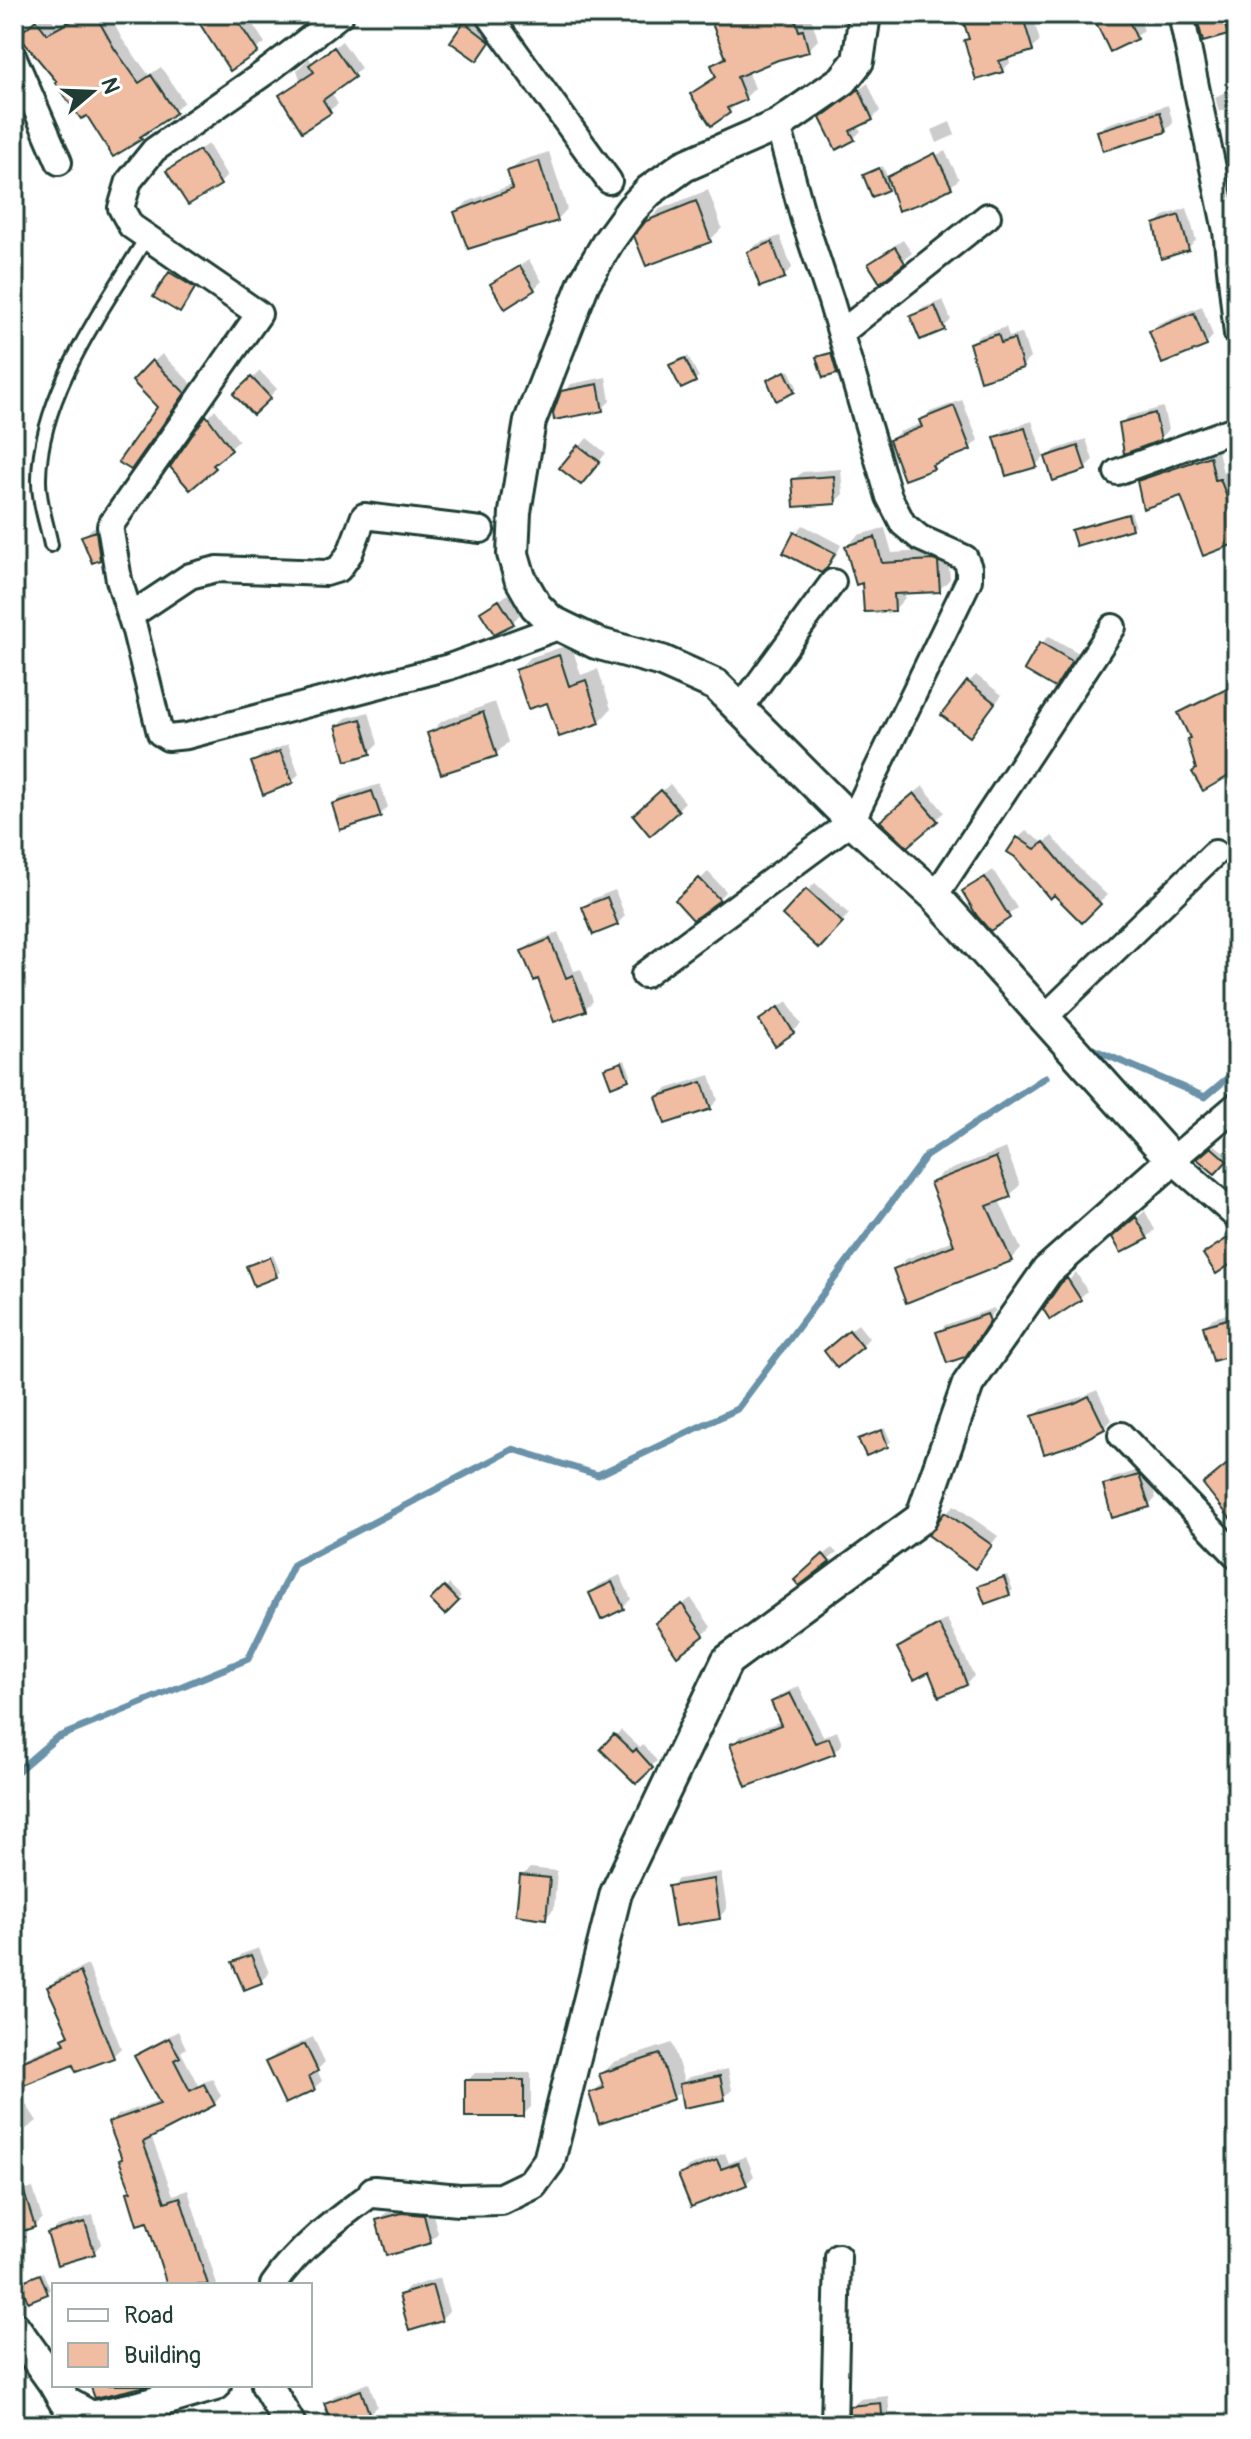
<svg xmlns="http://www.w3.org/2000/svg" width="1251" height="2439" viewBox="0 0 1251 2439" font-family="Pangolin,sans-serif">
<rect width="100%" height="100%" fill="#fff"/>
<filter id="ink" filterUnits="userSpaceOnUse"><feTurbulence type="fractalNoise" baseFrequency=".0125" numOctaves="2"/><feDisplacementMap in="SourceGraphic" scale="16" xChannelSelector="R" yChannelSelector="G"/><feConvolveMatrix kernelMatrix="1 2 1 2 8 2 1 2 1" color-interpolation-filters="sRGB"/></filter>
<g filter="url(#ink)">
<!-- shadow -->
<path fill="#0003" d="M 45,14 L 48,14 L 57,26 L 79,14 L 109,14 L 122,39 L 149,75 L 161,67 L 184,102 L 141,138 L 87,113 L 59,82 L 30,26 Z
M 208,14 L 246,14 L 265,43 L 230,68 L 200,22 Z
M 716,14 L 810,14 L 818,40 L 808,50 L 777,58 L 748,71 L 755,88 L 745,98 L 738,101 L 729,112 L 693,94 L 717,75 L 713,65 L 726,54 Z
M 884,14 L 903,14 L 884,20 Z
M 963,14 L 1023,14 L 1024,16 L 1032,14 L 1040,41 L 1032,49 L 1008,56 L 1010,63 L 1002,71 L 967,40 L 970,37 Z
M 1109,14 L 1137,14 L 1144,30 L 1136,37 L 1098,23 Z
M 1200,14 L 1231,14 L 1234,26 L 1227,33 Z
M 473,15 L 496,33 L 484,50 L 465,23 Z
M 342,41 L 361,68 L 331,92 L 338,104 L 314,122 L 297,70 L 309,58 L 313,64 Z
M 868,83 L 880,111 L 872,119 L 858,125 L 861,131 L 854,138 L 822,118 Z
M 1229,90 L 1233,105 L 1219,112 L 1215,97 Z
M 1168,105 L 1173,123 L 1165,131 L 1099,131 L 1107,124 Z
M 950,122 L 955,135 L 937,143 L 932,130 Z
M 208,144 L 227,176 L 219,184 L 169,171 L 177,163 Z
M 943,147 L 898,170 L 943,147 L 959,179 L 951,186 L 922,201 L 892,184 L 873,194 L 865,176 L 869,172 L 883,166 L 888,179 L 896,172 L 896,175 L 945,151 Z
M 549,152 L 567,209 L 557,220 L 457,213 L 467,202 L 514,184 L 510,171 L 520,161 Z
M 708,190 L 722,228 L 710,240 L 647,222 L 660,209 Z
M 1187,208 L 1196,240 L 1188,248 L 1156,224 L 1164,216 Z
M 780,236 L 792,268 L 784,276 L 749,252 L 757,244 Z
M 903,240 L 912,253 L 881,280 L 871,264 L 878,256 Z
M 529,260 L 542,281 L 534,289 L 493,284 L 501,276 Z
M 178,266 L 201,280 L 187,303 L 179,311 L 170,273 Z
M 943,300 L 951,320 L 943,328 L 912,317 L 920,309 Z
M 1202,306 L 1213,336 L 1206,344 L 1151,331 L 1159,323 Z
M 1006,327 L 1009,337 L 1022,333 L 1030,358 L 1022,366 L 971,344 L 979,336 Z
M 834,351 L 839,368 L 836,372 L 819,357 L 822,354 Z
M 162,354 L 192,384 L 130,468 L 159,406 L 134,381 Z
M 688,356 L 699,377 L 682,386 L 672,366 Z
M 789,370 L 797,387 L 794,391 L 769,380 Z
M 260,371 L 277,389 L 253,413 L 236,394 Z
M 606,377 L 610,401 L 602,409 L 563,392 L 571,384 Z
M 962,400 L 978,440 L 970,448 L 941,459 L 933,467 L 891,440 L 899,432 L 923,423 L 922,420 L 930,412 Z
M 1163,407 L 1168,430 L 1160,438 L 1121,424 L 1129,416 Z
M 215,409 L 239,441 L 220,457 L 222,459 L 214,466 L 172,467 Z
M 1032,421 L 1044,457 L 1036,465 L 996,437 L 1004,430 Z
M 587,438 L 606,453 L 589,475 L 562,468 Z
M 1086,439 L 1093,460 L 1085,468 L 1047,458 L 1055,450 Z
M 1218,450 L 1223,473 L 1228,472 L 1237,495 L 1237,540 L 1182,494 L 1139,481 L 1147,473 Z
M 841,469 L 843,494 L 835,502 L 794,480 L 802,472 Z
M 1131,512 L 1135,524 L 1131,528 L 1074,530 L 1077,527 Z
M 103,524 L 107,550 L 99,558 L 84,536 L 92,528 Z
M 803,525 L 841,545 L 835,558 L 826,567 L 796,533 Z
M 885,528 L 892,553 L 944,550 L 948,552 L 950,579 L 939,590 L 905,592 L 905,598 L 895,609 L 864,581 L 847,546 L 858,535 Z
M 508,594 L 520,614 L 513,622 L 483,612 Z
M 1049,636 L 1079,653 L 1055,685 L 1041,644 Z
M 571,644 L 581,675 L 598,669 L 611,709 L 599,722 L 549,700 L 517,670 L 529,658 Z
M 976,675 L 1002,695 L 977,727 L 968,683 Z
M 1237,682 L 1237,768 L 1198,768 L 1192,737 L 1180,714 L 1187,707 Z
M 495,702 L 508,742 L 496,754 L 430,733 L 442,721 Z
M 369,712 L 378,744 L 370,752 L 338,726 L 346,718 Z
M 288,744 L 299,774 L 292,782 L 253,763 L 261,755 Z
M 380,784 L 388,807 L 380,815 L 334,804 L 342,796 Z
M 670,784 L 685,802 L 677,810 L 643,808 Z
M 923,786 L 944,812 L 936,820 L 891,813 Z
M 1026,831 L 1044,843 L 1052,836 L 1078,867 L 1107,895 L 1082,920 L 1018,838 Z
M 993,870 L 1017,908 L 991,928 L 964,892 Z
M 708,872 L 726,891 L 718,899 L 678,900 Z
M 815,883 L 849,914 L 819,946 L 785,915 Z
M 615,890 L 625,916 L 617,924 L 584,907 L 592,899 Z
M 558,932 L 574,971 L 581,969 L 593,1001 L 585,1009 L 540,976 L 524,951 L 531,944 Z
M 787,1001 L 801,1024 L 793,1032 L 761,1020 Z
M 625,1060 L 631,1075 L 628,1078 L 606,1069 Z
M 710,1075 L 718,1100 L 710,1108 L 658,1097 L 666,1089 Z
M 1215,1145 L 1229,1156 L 1215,1172 L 1200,1158 Z
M 1006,1148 L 1020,1185 L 1010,1195 L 999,1200 L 1021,1249 L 1011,1260 L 896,1270 L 906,1259 L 954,1240 L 932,1183 L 942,1173 Z
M 1145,1211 L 1155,1230 L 1147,1238 L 1120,1233 Z
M 1237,1230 L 1237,1258 L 1205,1254 L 1213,1246 Z
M 273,1255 L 280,1272 L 276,1275 L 248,1267 Z
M 1076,1272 L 1087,1291 L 1079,1299 L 1045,1309 Z
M 994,1308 L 996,1312 L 994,1312 L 966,1351 L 938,1333 L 945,1325 Z
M 1237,1311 L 1237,1352 L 1205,1326 L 1213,1318 Z
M 858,1324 L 869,1338 L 862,1346 L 834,1343 Z
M 1097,1390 L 1112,1420 L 1104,1428 L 1034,1417 L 1042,1409 L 1085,1396 Z
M 885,1428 L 891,1442 L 867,1454 L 861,1440 Z
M 1146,1468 L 1156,1498 L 1148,1506 L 1105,1486 L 1113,1478 Z
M 954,1505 L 998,1536 L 975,1566 L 947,1513 Z
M 832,1548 L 837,1553 L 799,1583 L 804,1573 Z
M 620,1575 L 631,1599 L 623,1607 L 602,1617 L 591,1593 L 599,1585 Z
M 1007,1575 L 1013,1590 L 1009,1593 L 981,1586 L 984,1583 Z
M 449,1584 L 461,1596 L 445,1612 L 433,1600 Z
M 691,1598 L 711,1627 L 703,1635 L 657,1623 Z
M 947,1619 L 974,1676 L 966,1684 L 930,1669 L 899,1648 L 907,1640 Z
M 799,1686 L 823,1736 L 837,1731 L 842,1744 L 834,1752 L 733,1744 L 741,1736 L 782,1721 L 773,1703 L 781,1695 Z
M 621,1730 L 640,1748 L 643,1745 L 657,1761 L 636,1781 L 603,1749 Z
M 530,1868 L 557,1871 L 554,1909 L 546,1917 L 522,1876 Z
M 721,1872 L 727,1909 L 719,1917 L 671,1887 L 678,1879 Z
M 259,1948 L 269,1973 L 261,1981 L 235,1962 L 242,1954 Z
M 88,1965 L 121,2048 L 113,2056 L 74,2063 L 15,2087 L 37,2121 L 14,2138 L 14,2062 L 66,2041 L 65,2038 L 70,2032 L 49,1987 L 57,1979 Z
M 178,2031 L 186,2048 L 181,2052 L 198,2085 L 212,2078 L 221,2096 L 214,2104 L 151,2136 L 173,2195 L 188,2190 L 217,2285 L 152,2285 L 167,2281 L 148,2220 L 129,2192 L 132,2189 L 111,2122 L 118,2115 L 160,2100 L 137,2057 L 145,2049 Z
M 313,2037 L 325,2062 L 317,2070 L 322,2081 L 314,2088 L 268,2062 L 276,2054 Z
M 672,2043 L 684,2081 L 689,2077 L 728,2069 L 732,2090 L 724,2098 L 682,2089 L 673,2098 L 591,2094 L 604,2081 L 602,2074 L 614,2062 Z
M 475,2073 L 531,2073 L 531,2107 L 523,2115 L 467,2081 Z
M 725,2153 L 729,2163 L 746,2156 L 754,2176 L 746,2184 L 680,2175 L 688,2167 Z
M 33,2188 L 42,2218 L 34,2226 L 14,2232 L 14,2194 Z
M 412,2206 L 431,2207 L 438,2233 L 430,2241 L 378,2221 L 386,2213 Z
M 93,2215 L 101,2244 L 94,2252 L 49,2234 L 57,2226 Z
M 43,2272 L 50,2289 L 47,2293 L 22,2283 Z
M 440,2278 L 449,2311 L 441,2319 L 401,2295 L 409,2287 Z
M 369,2383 L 377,2406 L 369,2414 L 334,2425 L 326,2404 L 334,2396 Z
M 888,2396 L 890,2416 L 882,2424 L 850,2425 L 851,2407 L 859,2399 Z"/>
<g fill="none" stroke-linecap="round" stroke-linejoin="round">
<!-- stream -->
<path stroke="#6a92a9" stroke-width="7" d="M 1090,1048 L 1205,1097 L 1237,1070
M 14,1774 L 56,1738 L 248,1659 L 294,1564 L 513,1449 L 598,1475 L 737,1409 L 926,1156 L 1046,1077"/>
</g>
<!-- building -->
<path fill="#f0bda2" stroke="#1f3d34" stroke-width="2" d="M 84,14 L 95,14 L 114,48 L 139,83 L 151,75 L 176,113 L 140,137 L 142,139 L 113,157 L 87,116 L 81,119 L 55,83 L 57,82 L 18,35 L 36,20 L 47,34 Z
M 209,14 L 233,14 L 258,52 L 230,71 L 198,21 Z
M 708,14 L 794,14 L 799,31 L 803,30 L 809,52 L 778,60 L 737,77 L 746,100 L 727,108 L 730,113 L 711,126 L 690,94 L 716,77 L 711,65 L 726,58 Z
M 961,14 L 1022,14 L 1033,51 L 999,61 L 1003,72 L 976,80 L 964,40 L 969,39 Z
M 1115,14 L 1126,14 L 1137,39 L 1110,52 L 1096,23 Z
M 1196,14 L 1222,14 L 1228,35 L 1203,42 Z
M 464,22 L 490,42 L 477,61 L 450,42 Z
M 334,47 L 355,77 L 323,100 L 331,113 L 302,132 L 279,95 L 314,72 L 309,65 Z
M 859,89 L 873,120 L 850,131 L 855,140 L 836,150 L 820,118 Z
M 1160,112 L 1166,132 L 1103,151 L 1097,131 Z
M 199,150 L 221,185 L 188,205 L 166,171 Z
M 935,153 L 952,188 L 922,203 L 898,211 L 887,177 Z
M 539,161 L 558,221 L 468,249 L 454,212 L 513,189 L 507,171 Z
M 879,168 L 888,190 L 872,197 L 863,175 Z
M 696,201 L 711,242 L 646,266 L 634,236 L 646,221 Z
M 1179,215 L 1189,250 L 1161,259 L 1154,224 Z
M 772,242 L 785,278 L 760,287 L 747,252 Z
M 895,247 L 905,263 L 880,283 L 868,264 Z
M 520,266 L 535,290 L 505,309 L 490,284 Z
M 169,272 L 195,288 L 180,313 L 153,297 Z
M 935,306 L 945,330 L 920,340 L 910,316 Z
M 1194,313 L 1207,346 L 1162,364 L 1149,331 Z
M 998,334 L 1001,343 L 1014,339 L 1023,368 L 980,381 L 969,343 Z
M 831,353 L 837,374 L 823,378 L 816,357 Z
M 685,358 L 696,382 L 681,389 L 669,365 Z
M 152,360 L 185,393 L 131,470 L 118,462 L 157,407 L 132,381 Z
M 785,371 L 795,392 L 776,401 L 767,380 Z
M 251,377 L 271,398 L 253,415 L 233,394 Z
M 598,384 L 603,411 L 554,420 L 553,413 L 561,391 Z
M 954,406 L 971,450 L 932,465 L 934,469 L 904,480 L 889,440 L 922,427 L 919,420 Z
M 1155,413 L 1161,440 L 1124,454 L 1119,423 Z
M 206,415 L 232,450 L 213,465 L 216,468 L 190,490 L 170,467 Z
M 1025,428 L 1037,467 L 1006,476 L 994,437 Z
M 578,445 L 600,462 L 581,485 L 559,468 Z
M 1078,446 L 1086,470 L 1053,481 L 1045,457 Z
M 1210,456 L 1215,480 L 1220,479 L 1237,523 L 1237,543 L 1203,556 L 1181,496 L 1143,509 L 1137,481 Z
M 834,476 L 836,504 L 794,507 L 792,479 Z
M 1128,514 L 1132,529 L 1076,546 L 1071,530 Z
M 96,531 L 100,560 L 92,563 L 81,536 Z
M 794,532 L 835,553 L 827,568 L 821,573 L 783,553 Z
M 875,537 L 882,563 L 933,560 L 938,562 L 940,592 L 894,594 L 895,611 L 864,612 L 862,583 L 856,585 L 845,546 Z
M 499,600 L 514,624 L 494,634 L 480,612 Z
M 1040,642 L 1072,661 L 1055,688 L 1024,670 Z
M 559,655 L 569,686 L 586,680 L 600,723 L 559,737 L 547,703 L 528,709 L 515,670 Z
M 967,681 L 995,703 L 970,737 L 941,715 Z
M 1237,684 L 1237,771 L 1203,791 L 1192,772 L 1196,769 L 1187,739 L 1190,738 L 1178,713 Z
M 483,712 L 497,756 L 441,774 L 427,733 Z
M 361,719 L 371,754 L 346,761 L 336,726 Z
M 280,751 L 293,783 L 263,795 L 251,762 Z
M 661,790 L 679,811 L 650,836 L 633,815 Z
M 372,791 L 381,817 L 340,830 L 332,804 Z
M 914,793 L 938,821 L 907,847 L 880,821 Z
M 1017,837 L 1035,849 L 1044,842 L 1071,875 L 1101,904 L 1082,923 L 1054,895 L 1050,899 L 1015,857 L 1007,852 Z
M 985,877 L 1010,918 L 990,931 L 977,916 L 962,891 Z
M 699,878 L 720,900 L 693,920 L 675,900 Z
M 806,889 L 843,923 L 819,949 L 782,915 Z
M 607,897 L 618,925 L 593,935 L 582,907 Z
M 550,939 L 566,978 L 573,975 L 586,1011 L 554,1022 L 538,979 L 534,981 L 521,951 Z
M 778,1007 L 794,1033 L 775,1046 L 759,1020 Z
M 622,1062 L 629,1080 L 611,1087 L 604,1068 Z
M 702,1082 L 711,1109 L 665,1124 L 656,1097 Z
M 1211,1147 L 1227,1161 L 1215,1174 L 1197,1159 Z
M 996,1157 L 1011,1197 L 987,1206 L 1012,1261 L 906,1303 L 893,1269 L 954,1245 L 930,1183 Z
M 1136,1217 L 1148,1239 L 1121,1253 L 1112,1237 Z
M 1237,1232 L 1237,1260 L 1216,1274 L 1203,1254 Z
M 270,1257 L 277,1277 L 254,1286 L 246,1266 Z
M 1067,1278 L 1081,1300 L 1050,1320 L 1043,1309 L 1061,1283 Z
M 987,1314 L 990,1321 L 965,1357 L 947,1363 L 936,1332 Z
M 1237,1316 L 1237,1354 L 1213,1361 L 1203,1326 Z
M 849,1330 L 863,1347 L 837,1368 L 824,1351 Z
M 1089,1396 L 1105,1429 L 1076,1444 L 1044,1454 L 1032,1416 L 1075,1403 Z
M 882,1430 L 888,1447 L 866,1456 L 858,1439 Z
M 1237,1456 L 1237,1527 L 1203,1484 Z
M 1139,1475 L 1150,1507 L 1112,1518 L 1103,1485 Z
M 945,1512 L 992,1545 L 975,1569 L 928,1535 Z
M 823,1554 L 830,1562 L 799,1586 L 794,1580 Z
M 1004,1577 L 1010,1595 L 985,1604 L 978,1586 Z
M 612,1582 L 624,1609 L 601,1620 L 589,1593 Z
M 444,1586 L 459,1601 L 445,1615 L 430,1600 Z
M 682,1604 L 704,1636 L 677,1656 L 655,1623 Z
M 939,1625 L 959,1663 L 967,1685 L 939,1697 L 929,1672 L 914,1680 L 897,1648 Z
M 790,1693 L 815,1743 L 829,1738 L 835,1754 L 746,1787 L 730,1744 L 781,1725 L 771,1702 Z
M 614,1734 L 633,1752 L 636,1749 L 653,1768 L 636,1784 L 600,1749 Z
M 520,1875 L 550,1878 L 546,1919 L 516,1915 Z
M 714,1879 L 720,1919 L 675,1926 L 668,1886 Z
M 251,1955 L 262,1983 L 244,1990 L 232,1962 Z
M 80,1972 L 114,2058 L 76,2072 L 73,2065 L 14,2089 L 14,2065 L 65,2044 L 62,2038 L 69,2035 L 47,1987 Z
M 169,2038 L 180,2057 L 174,2060 L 190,2091 L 204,2084 L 215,2105 L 143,2142 L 165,2202 L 180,2197 L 208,2285 L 167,2285 L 147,2222 L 137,2225 L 127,2192 L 131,2191 L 119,2160 L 122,2159 L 108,2122 L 160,2104 L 134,2056 Z
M 305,2044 L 318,2071 L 309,2076 L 315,2090 L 285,2104 L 265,2062 Z
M 660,2054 L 674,2099 L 599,2124 L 589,2093 L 604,2088 L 599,2074 Z
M 720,2076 L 725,2100 L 683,2108 L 679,2084 Z
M 465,2080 L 524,2080 L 524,2117 L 465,2117 Z
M 717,2160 L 721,2169 L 738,2163 L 747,2185 L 691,2207 L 678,2175 Z
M 18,2173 L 35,2227 L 14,2234 L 14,2174 Z
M 402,2213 L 424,2215 L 431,2243 L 386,2256 L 376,2220 Z
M 85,2222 L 95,2254 L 57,2265 L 47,2233 Z
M 40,2274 L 48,2294 L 28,2302 L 20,2282 Z
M 432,2285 L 442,2321 L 409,2331 L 399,2295 Z
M 90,2385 L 151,2385 L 95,2398 Z
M 361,2390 L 370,2416 L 344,2425 L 332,2425 L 324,2403 Z
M 881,2403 L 883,2425 L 849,2425 L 849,2406 Z"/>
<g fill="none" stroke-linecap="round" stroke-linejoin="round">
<!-- service casing -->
<g stroke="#1f3d34" stroke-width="18">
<path id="service" d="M 51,545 C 47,524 38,500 39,478 C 40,393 104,308 146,238"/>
</g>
<!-- minor casing -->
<g stroke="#1f3d34" stroke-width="30">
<path id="minor" d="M 341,14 L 270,69 L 154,150 L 129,181 L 121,208 L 131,226 L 259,314 L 110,526 L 119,580 L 135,631 L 160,733 L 168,738 L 187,736 L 449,667 L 561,626
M 488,14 L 609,181
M 1181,14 L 1226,231 L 1237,334
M 14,58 L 59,162
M 841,333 L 988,216
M 1117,472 L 1237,428
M 130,616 L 190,576 L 217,569 L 326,573 L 339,569 L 350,553 L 364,516 L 481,530
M 740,709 L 833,582
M 935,896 L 1113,627
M 644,975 L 852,821 L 969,580 L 969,568 L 965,558 L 920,538 L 903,524 L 889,497 L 831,301 L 804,220 L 778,125
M 1044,1018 L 1215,853
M 1237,1105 L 1172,1160 L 1237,1217
M 1121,1435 L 1237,1556
M 273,2285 C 300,2246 336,2220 374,2192
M 834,2425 L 838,2257"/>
</g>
<!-- tertiary casing -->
<g stroke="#1f3d34" stroke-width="36">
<path id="tertiary" d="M 374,2192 L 459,2200 L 501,2199 L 532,2184 L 549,2161 L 616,1893 L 727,1661 L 921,1518 L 968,1384 L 1047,1271 L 1172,1160 L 935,896 L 852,821 L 716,685 L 662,661 L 596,643 L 551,621 L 536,606 L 520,578 L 513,554 L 515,512 L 530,421 L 584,283 L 608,242 L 632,209 L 649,191 L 684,166 L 778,125 L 843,80 L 858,61 L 865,14
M 14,2327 L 54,2383
M 55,2385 L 65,2402 L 91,2417 L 140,2407 L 215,2385
M 267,2385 L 290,2425"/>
</g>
<!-- service -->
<use href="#service" stroke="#fff" stroke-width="12"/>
<!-- minor -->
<use href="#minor" stroke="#fff" stroke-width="24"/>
<!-- tertiary -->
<use href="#tertiary" stroke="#fff" stroke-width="30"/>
</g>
</g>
<!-- margin -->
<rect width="1251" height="2439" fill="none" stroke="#fff" stroke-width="48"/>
<rect x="24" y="24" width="1203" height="2391" fill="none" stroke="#1f3d34" stroke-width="3" filter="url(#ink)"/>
<!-- legend -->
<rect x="52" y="2283" width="260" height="104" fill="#ffffff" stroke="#a5b1ae" stroke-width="2"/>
<rect x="68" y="2309" width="40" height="12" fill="#ffffff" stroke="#a5b1ae" stroke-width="2"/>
<text x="124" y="2323" font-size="24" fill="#1f3d34">Road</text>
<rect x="68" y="2343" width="40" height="24" fill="#f0bda2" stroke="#a5b1ae" stroke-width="2"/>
<text x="124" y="2363" font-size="24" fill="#1f3d34">Building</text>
<!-- north arrow -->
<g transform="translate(92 92) rotate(71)" stroke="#ffffff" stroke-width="6" paint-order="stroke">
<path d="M0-6L14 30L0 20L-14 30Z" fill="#1f3d34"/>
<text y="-12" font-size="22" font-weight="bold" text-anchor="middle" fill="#1f3d34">N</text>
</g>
</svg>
